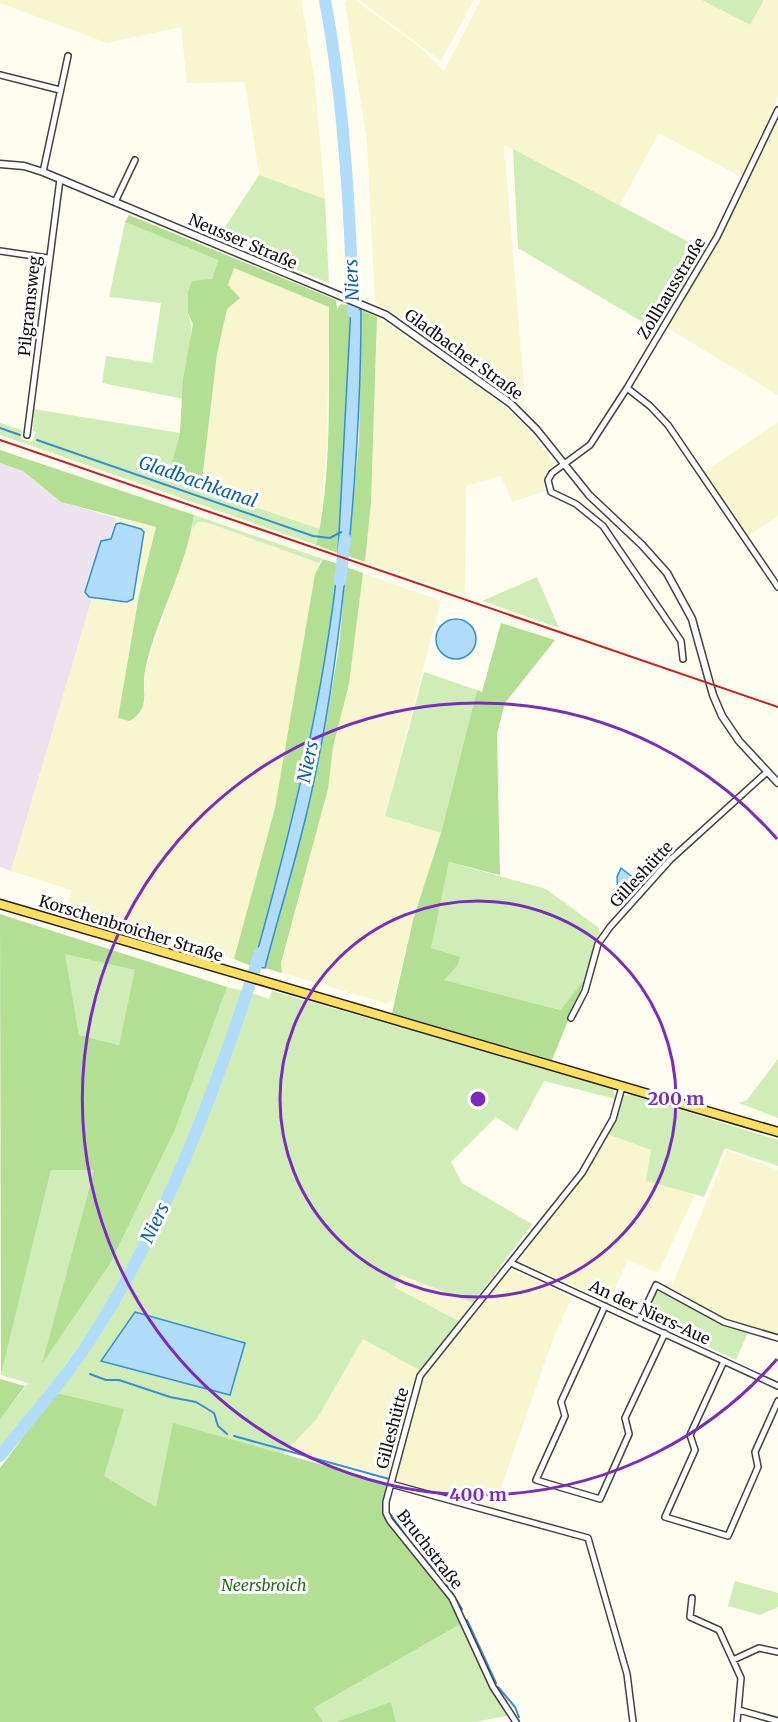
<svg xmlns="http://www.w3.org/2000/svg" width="778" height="1722" viewBox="0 0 778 1722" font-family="Merriweather,serif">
<rect width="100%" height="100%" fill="#fffdf0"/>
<!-- industrial -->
<path fill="#ede3ee" d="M 0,463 L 23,471 L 61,502 L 116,518 L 11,871 L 0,867 Z"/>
<!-- farmland -->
<path fill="#f7f6ce" d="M 0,0 L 301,0 L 315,84 L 325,199 L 259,175 L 245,82 L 187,83 L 181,27 L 107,43 L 0,3 Z
M 347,0 L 355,0 L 417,45 L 444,71 L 481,0 L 702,0 L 750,25 L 764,0 L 778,0 L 778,97 L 743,178 L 659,133 L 619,206 L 504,145 L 525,397 L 523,404 L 412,325 L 375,302 L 367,141 L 345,3 Z
M 359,0 L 474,0 L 441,61 Z
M 778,119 L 778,395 L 666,327 L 727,224 Z
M 234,268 L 329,307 L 327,445 L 320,529 L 201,489 L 217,354 L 227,309 L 228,285 Z
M 377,317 L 499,402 L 526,427 L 554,464 L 545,475 L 546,491 L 512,502 L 501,476 L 466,486 L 465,595 L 365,562 L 371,502 Z
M 778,422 L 778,516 L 748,536 L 704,472 Z
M 116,518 L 156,527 L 139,595 L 118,718 L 145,704 L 145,672 L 192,530 L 197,522 L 205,522 L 319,563 L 275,808 L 234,959 L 67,905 L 72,890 L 11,871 Z
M 363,573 L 441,601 L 385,815 L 441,833 L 413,920 L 393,1001 L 386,1003 L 282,973 L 280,969 L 328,789 L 333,747 L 349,684 Z
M 607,1134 L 651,1150 L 647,1181 L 695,1195 L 658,1273 L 628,1260 L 609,1302 L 519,1261 L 591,1165 Z
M 727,1151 L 778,1170 L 778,1335 L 722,1318 L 671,1288 Z
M 509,1269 L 572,1298 L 554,1336 L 494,1508 L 399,1483 L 395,1477 L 420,1384 L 428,1370 Z
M 401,1275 L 473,1303 L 459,1321 L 394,1287 Z
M 364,1338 L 421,1371 L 389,1477 L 288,1449 L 317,1419 Z"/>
<!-- green -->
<path fill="#d1edb7" d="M 702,0 L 764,0 L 750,25 Z
M 513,149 L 706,251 L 656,330 L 518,248 Z
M 259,175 L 325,199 L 329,283 L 218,238 Z
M 125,222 L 218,260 L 212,279 L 188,313 C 197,335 183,373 184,399 L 102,383 L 106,356 L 152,363 L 161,303 L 109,297 Z
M 34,409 L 180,433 L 169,478 L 320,529 L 316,545 L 0,435 L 0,423 L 22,430 L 21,439 L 32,442 L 36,432 L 33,431 Z
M 194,515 L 323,559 L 319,563 L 205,522 L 197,522 L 192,530 Z
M 537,577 L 559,628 L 482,601 Z
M 424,672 L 477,690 L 441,833 L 385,816 Z
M 449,862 L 546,889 L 599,928 C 605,956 578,988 562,1010 L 443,980 L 457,966 L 430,948 Z
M 64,953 L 136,970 L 119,1045 L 79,1035 Z
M 227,987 L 244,991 C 210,1086 177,1181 128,1269 C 91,1334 45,1392 0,1452 L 0,1420 L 28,1383 L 1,1375 L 51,1170 L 94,1169 L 43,1362 L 110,1264 L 175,1130 Z
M 272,991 L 612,1087 L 616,1099 L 544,1081 L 517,1131 L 496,1117 L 451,1162 L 462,1183 L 532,1224 L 473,1303 L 401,1275 L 394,1287 L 459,1321 L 421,1371 L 363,1339 L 317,1419 L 283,1454 L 226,1439 L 157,1508 L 104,1476 L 56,1393 L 96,1336 L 169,1206 L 198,1140 L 252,993 L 269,999 Z
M 778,1059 L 778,1118 L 739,1103 L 747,1100 Z
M 622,1095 L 632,1095 L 778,1140 L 778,1166 L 725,1148 L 704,1197 L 646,1181 L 651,1150 L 607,1134 L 620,1110 Z
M 664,1291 L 705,1315 L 748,1333 L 736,1360 L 645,1318 L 656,1293 Z
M 735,1581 L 778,1593 L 778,1607 L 760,1615 L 728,1606 Z
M 464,1622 L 479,1663 L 511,1715 L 475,1722 L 396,1722 L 391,1703 L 336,1722 L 323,1722 L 314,1708 Z"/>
<!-- forest -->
<path fill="#b3df95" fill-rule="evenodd" d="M 129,215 L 336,300 L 337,309 L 341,304 L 351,306 L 338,553 L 316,545 C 333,475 328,380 329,307 L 234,268 L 228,285 L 240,298 L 227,309 L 217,354 L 201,489 L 168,478 L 180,433 L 183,379 L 193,324 L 188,313 L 188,292 L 192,281 L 212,279 L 218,260 L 125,222 Z
M 361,310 L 377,317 L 371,502 L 365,562 L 348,556 L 359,441 Z
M 0,450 L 194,515 C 186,569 156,618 145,671 C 141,693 152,706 130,721 L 118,718 L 139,595 L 156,527 L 61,502 L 23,471 L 0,463 Z
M 323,559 L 338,564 C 323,701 290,835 253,967 L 234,959 L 275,808 L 315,574 Z
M 346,567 L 363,573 L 349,684 L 333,747 L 328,789 L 281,963 L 282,973 L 265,968 C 293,864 321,760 338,653 C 342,625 343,595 346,567 Z
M 501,623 L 555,640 L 505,703 L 497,734 L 500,875 L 449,862 L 431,948 L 460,957 L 457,966 L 444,980 L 561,1010 L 586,977 L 552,1060 L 392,1013 L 413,920 L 441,833 L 477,690 L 482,692 Z
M 0,914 L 227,987 L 175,1130 L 110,1264 L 42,1364 L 94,1170 L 51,1170 L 1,1375 ZM 65,954 L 135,970 L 119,1045 L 79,1035 Z
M 0,1379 L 25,1386 L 0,1420 Z
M 56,1393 L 124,1409 L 104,1476 L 156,1507 L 173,1423 L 391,1484 L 385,1511 L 445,1592 L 464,1622 L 314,1708 L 323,1722 L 0,1722 L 0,1468 Z
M 391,1702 L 396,1722 L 336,1722 Z"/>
<!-- water -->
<path fill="#b1dcfb" stroke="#328fd7" stroke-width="1.5" d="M 351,306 L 361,310 C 361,393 356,474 348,556 L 338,553 Z
M 120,523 L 141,529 L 144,532 L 133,599 L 127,602 L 89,597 L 85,592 L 101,541 L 111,539 L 116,524 Z
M 338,564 L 346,567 C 337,657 324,748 301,836 C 290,880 276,924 265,968 L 253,967 C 290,835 323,701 338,564 Z
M436 639a20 20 0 1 1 40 0a20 20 0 1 1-40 0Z
M 621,868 L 635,879 L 635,883 L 618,900 L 617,877 Z
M 135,1312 L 245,1343 L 230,1395 L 101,1361 Z"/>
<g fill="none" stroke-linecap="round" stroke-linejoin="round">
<!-- stream -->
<path stroke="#328fd7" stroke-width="2" d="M 0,428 L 20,435
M 37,440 L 313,536 L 330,538 L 341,532
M 74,1363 L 76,1364
M 90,1374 L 106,1380 L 119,1380 L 170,1397 L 196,1402 L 214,1413 L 218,1426 L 227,1434
M 234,1436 L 389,1479
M 391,1515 L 414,1547
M 421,1555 L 435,1571
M 446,1583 L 462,1609
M 467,1620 L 496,1683
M 498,1687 L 515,1707 L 519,1717"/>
<!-- river -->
<path stroke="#b1dcfb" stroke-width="12" d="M 325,0 C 344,103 350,208 353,312
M 340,581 L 345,539
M 0,1456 C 31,1417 65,1379 92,1337 C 168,1219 217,1086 260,953"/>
<!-- minor casing -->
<g stroke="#424242" stroke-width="8">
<path id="minor" d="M 0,75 L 60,90
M 43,172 L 68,56
M 115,202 L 135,160
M 0,251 L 48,258
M 627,388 L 650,406 L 668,425 L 778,587
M 27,435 L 60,179
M 683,659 L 681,641 L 603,526 L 576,504 L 551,492 L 548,480 L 552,473 L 590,445 L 627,388 L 717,237 L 778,110
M 571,1018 L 585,991 L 598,944 L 610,927 L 670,860 L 767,772
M 511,1263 L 778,1386
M 605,1306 L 561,1402 L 565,1416 L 536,1480 L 600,1499 L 629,1434 L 625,1418 L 665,1333
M 639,1321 L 656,1285 L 724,1322 L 778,1338
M 724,1361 L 690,1435 L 695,1450 L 665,1517 L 728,1536 L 758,1467 L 755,1452 L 778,1401
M 391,1484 L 588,1538 L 627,1674 L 633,1722
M 692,1598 L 690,1617 L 719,1630 L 741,1678 L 737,1722
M 733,1660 L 759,1648 L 778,1652
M 739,1710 L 778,1721
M 516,1722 L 493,1687 L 452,1598 L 390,1521 L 386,1513 L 386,1502 L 420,1376 L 582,1173 L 613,1119 L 622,1087"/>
</g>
<!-- tertiary casing -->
<g stroke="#424242" stroke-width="9">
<path id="tertiary" d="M 0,164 L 24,166 L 43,172 L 386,315 L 510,403 L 537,430 L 589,495 L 642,545 L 667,573 L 692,619 L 713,695 L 722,716 L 739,741 L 778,783"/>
</g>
<!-- primary casing -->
<g stroke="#202020" stroke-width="11">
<path id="primary" d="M 0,904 L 778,1132"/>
</g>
<!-- minor -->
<use href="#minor" stroke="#fff" stroke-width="5"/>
<!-- tertiary -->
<use href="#tertiary" stroke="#fff" stroke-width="6"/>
<!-- primary -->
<use href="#primary" stroke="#ffdf60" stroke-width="8"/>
<!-- rail -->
<path stroke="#ca1c1d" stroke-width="2" d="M 0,440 L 778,707"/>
</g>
<!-- distance rings -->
<g fill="none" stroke="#7b2cbf" stroke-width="3">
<circle cx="478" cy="1099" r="198"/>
<path d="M777 1359A396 396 0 1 1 777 839"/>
</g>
<g text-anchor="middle" stroke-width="6" stroke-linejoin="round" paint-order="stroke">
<!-- street labels -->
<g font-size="16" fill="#0f0f0f" stroke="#fff">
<text transform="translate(243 241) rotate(23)" y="6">Neusser Straße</text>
<text transform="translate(671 288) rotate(-59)" y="6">Zollhausstraße</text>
<text transform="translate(29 306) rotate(-84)" y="6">Pilgramsweg</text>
<text transform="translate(464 354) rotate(36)" y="6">Gladbacher Straße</text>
<text transform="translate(641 874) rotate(-47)" y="6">Gilleshütte</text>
<text transform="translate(131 928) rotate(17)" y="6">Korschenbroicher Straße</text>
<text transform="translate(650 1312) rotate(25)" y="6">An der Niers-Aue</text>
<text transform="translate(392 1428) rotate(-75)" y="6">Gilleshütte</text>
<text transform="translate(430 1549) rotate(52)" y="6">Bruchstraße</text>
</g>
<!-- park labels -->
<g font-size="16" font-style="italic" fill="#276c19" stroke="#fff">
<text x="264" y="1591">Neersbroich</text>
</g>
<!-- water labels -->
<g font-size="18" font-style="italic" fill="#0e60ab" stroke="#fff">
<text transform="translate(352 280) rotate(-92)" y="6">Niers</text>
<text transform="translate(198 482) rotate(19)" y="6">Gladbachkanal</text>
<text transform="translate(308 762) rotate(-78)" y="6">Niers</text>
<text transform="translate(155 1223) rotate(-64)" y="6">Niers</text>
</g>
</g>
<circle cx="478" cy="1099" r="9" fill="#7b2cbf" stroke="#fff" stroke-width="3"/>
<g font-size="18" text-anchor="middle" font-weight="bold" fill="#7b2cbf" stroke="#fff" stroke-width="6" stroke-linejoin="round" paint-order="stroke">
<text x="676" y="1105">200 m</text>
<text x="478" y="1501">400 m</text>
</g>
</svg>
